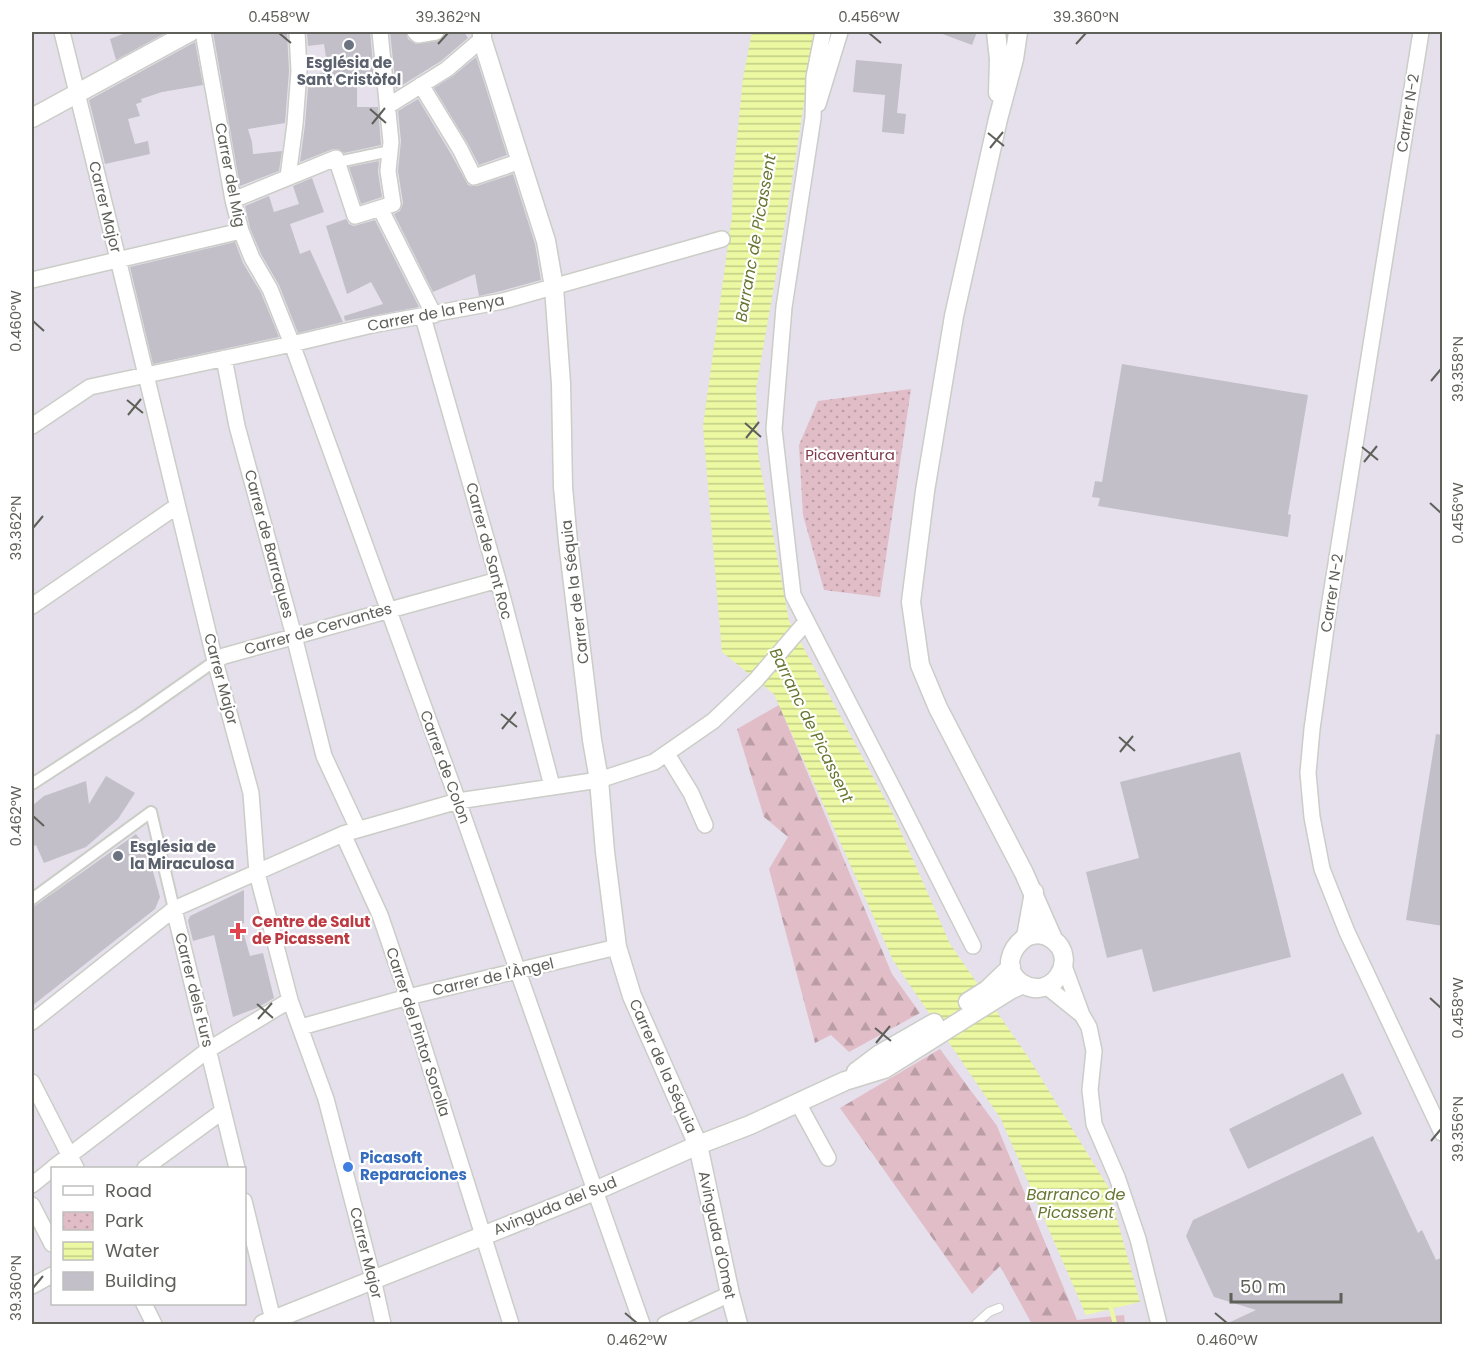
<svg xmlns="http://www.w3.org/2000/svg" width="1474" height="1356" viewBox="0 0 1474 1356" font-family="Poppins,sans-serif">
<defs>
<pattern id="forest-firs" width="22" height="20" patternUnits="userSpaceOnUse" patternTransform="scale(1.5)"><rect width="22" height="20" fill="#e1bdc8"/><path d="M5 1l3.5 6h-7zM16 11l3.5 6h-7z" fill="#ba9da5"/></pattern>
<pattern id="park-dots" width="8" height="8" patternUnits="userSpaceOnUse" patternTransform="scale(1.5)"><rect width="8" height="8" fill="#e1bdc8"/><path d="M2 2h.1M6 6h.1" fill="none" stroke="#ba9da5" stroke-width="1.8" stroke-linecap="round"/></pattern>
<pattern id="water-rules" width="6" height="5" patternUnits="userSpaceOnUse" patternTransform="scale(1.5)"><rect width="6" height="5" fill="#ecf9a2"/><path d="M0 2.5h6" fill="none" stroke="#c2cd87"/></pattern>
</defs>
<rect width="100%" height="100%" fill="#e5e0eb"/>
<!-- forest -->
<path fill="url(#forest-firs)" d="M 779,705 L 892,974 L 920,1013 L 849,1052 L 831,1035 L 815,1043 L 769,869 L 788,837 L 764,817 L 737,729 Z
M 940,1049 L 997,1126 L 1077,1320 L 1124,1315 L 1125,1324 L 1032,1324 L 1000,1266 L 972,1294 L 840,1108 Z"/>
<!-- park -->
<path fill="url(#park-dots)" d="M 911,389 L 880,597 L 824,590 L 803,515 L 799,445 L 818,401 Z"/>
<!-- water -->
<path fill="url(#water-rules)" d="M 752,32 L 815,32 L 789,199 L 756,389 L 758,454 L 789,621 L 893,814 L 950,944 L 1028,1057 L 1108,1187 L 1140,1302 L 1086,1315 L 1001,1119 L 893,960 L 774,694 L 722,652 L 703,426 L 732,216 L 733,179 L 743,78 Z"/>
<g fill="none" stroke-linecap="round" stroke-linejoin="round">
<!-- stream -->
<path stroke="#ecf9a2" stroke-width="4.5" d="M 1110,1304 L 1115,1324"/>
</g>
<!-- building -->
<path fill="#c2bfc8" d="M 128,32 L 167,32 L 116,60 L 110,39 Z
M 213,32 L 287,32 L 289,71 L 285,123 L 248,129 L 252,142 L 253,154 L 282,151 L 279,171 L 240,186 Z
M 307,32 L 370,32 L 375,85 L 357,85 L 357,107 L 378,107 L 381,145 L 344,153 L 338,149 L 333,149 L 300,162 L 305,125 L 309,75 L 327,72 L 328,71 L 324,44 L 308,46 Z
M 390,32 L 406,32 L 408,39 L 416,44 L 438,41 L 443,39 L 446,32 L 464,32 L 468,38 L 441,61 L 396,89 Z
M 940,32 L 977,32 L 972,45 L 940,33 Z
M 195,42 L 203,85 L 162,92 L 141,99 L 142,102 L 136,104 L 140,116 L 128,119 L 135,144 L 148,141 L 150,154 L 105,164 L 89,100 Z
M 476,57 L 507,155 L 479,165 L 468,144 L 434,88 L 453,76 Z
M 856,60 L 902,64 L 897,113 L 906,114 L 904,134 L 882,132 L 885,95 L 853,92 Z
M 418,99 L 451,154 L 468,185 L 472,186 L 477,186 L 513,174 L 535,244 L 541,280 L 501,291 L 479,296 L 475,274 L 433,292 L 394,214 L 400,211 L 403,203 L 398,171 L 401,141 L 398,111 Z
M 379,161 L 378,172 L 382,197 L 361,204 L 349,167 Z
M 312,178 L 324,212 L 290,224 L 300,254 L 310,250 L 343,322 L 298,333 L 279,285 L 261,254 L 250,228 L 245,206 L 269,196 L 274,212 L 299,204 L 293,186 Z
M 346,219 L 349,224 L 354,226 L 375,220 L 419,307 L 345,321 L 344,316 L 383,304 L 371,282 L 347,294 L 326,226 Z
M 235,242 L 243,263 L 261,293 L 279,337 L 153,364 L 130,267 Z
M 1122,364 L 1308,395 L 1288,514 L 1291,515 L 1288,537 L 1098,506 L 1100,498 L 1092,497 L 1095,481 L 1102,482 Z
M 1436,734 L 1443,735 L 1443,926 L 1406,920 Z
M 1240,752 L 1291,957 L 1153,992 L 1142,949 L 1107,958 L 1086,872 L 1139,858 L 1120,782 Z
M 106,776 L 135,793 L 118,819 L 86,847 L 44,863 L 36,845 L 32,847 L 32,806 L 44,796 L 86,781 L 89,804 Z
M 136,834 L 147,850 L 145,852 L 148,856 L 147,858 L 150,862 L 148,864 L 152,868 L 160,897 L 155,909 L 32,1006 L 32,908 Z
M 244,890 L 244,923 L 241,924 L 250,956 L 263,953 L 274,998 L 259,1007 L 233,1017 L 214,935 L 193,941 L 188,921 L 190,916 Z
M 1343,1073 L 1362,1114 L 1248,1169 L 1229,1129 Z
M 1373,1136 L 1418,1233 L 1422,1230 L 1436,1260 L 1443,1257 L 1443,1324 L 1226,1324 L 1256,1310 L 1214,1297 L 1186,1236 L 1193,1220 Z"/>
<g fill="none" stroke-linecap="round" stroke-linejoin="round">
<!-- service casing -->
<g stroke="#cbcdc7" stroke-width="10">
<path id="service" d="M 976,1324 L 989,1312 L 999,1308"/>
</g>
<!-- pedestrian casing -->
<g stroke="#cbcdc7" stroke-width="14">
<path id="pedestrian" d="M 338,162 L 390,151
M 32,784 L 138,715 L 215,661
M 32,899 L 151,812 L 174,909"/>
</g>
<!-- minor casing -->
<g stroke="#cbcdc7" stroke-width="18">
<path id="minor" d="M 62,32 L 118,259 L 215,661 L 251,793 L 257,873 L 290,1000 L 326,1099 L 373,1279 L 383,1324
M 203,32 L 233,200 L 241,231 L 252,258 L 270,289 L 292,344 L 458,801 L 642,1324
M 415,32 L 418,35 L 436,32
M 823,32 L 814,77 L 813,118 L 784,307 L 774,429 L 793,595 L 896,794 L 973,946
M 1421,32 L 1328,614 L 1312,729 L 1308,773 L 1312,817 L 1322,869 L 1347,932 L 1442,1133
M 421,85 L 460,149 L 474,177 L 521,161
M 818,104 L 840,32
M 388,106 L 447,69 L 482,39
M 288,177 L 295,124 L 299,71 L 297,32
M 233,200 L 336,158 L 355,216 L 393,204 L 388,171 L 391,142 L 380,32
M 380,208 L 434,315
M 32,280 L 241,231
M 423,317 L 498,580 L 552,786
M 224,358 L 237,426 L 294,636 L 324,756 L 358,829
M 32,426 L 90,387 L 292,344 L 372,325 L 503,301 L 722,239
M 32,606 L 177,506
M 215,661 L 224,656 L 498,580
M 667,754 L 691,793 L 705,825
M 343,834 L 380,915 L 408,997 L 511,1324
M 174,909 L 237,1168
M 1064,966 L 1082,1015 L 1089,1027 L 1094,1051 L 1090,1090 L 1094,1124 L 1117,1177 L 1138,1239 L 1159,1324
M 1046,986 L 1082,1015
M 32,1022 L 174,909 L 343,834 L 458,801 L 599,780 L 654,762 L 713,721 L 756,680 L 806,622
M 301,1027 L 408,997 L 617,947
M 32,1082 L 76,1168
M 798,1103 L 828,1158
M 53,1168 L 208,1050 L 290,1000
M 145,1168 L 223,1111
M 32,1185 L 52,1169
M 244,1201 L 273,1320
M 32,1205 L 52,1244
M 32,1286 L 52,1275
M 144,1304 L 154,1324
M 665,1324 L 730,1294"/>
</g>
<!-- tertiary casing -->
<g stroke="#cbcdc7" stroke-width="21">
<path id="tertiary" d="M 482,32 L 482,39 L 494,77 L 546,241 L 554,287 L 561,384 L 563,487 L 568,542 L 592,740 L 599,780 L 605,852 L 617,947 L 632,996 L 698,1145 L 730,1294 L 738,1324
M 996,32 L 999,59 L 998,93
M 1018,32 L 1014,59 L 998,119 L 954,316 L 925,491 L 911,602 L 920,665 L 938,708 L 1024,873 L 1053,939
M 32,118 L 190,32
M 1026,937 C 1035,933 1044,933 1052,939 C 1081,959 1051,1003 1021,983 C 1002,970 1010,948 1026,937 L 1034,892
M 968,1002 L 987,990 L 1011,967
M 856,1072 L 880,1054 L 934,1023
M 263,1324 L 595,1191 L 698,1145 L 750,1125 L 845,1081 L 884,1069 L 1010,990 L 1023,984"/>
</g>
<!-- service -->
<use href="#service" stroke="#fff" stroke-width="8"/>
<!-- pedestrian -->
<use href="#pedestrian" stroke="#fff" stroke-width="10"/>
<!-- minor -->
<use href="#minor" stroke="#fff" stroke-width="15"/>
<!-- tertiary -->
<use href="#tertiary" stroke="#fff" stroke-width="18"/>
</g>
<!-- ticks -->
<path fill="none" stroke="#5e6059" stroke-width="2" d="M 279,33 L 291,43M 869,33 L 881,43M 438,44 L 448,33M 1076,44 L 1086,33M 370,109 L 386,123M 372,124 L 385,108M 988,133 L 1004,146M 990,148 L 1003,132M 33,321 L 44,331M 1431,381 L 1441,369M 127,400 L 143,413M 128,415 L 141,399M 745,423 L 761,437M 746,438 L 759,422M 1362,447 L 1378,460M 1364,462 L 1377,446M 1430,503 L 1441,513M 33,528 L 43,516M 501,714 L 517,727M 502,729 L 516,712M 1119,737 L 1135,751M 1120,752 L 1133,736M 33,816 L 44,826M 1430,998 L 1441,1008M 257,1004 L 273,1018M 258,1019 L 272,1003M 875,1028 L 891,1041M 876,1043 L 890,1026M 1431,1141 L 1441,1129M 33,1288 L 43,1276M 625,1313 L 637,1323M 1215,1313 L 1227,1323"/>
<!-- markers -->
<g fill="#6b7280" stroke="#fff" stroke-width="2">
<circle cx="349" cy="45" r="6"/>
<circle cx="118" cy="856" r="6"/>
</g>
<path fill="#e0444e" stroke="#fff" stroke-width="2" d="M235 922h6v6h6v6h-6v6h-6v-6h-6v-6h6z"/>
<circle fill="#3f7fe0" stroke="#fff" stroke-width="2" cx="348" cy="1167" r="6"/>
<g text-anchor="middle" stroke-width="4.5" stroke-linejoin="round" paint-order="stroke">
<!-- worship labels -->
<g font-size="15" font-weight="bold" fill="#5b616d" stroke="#fff">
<text x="349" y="68">Església de<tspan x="349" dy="17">Sant Cristòfol</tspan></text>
<text x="130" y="852" text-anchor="start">Església de<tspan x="130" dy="17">la Miraculosa</tspan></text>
</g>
<!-- street labels -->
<g font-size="15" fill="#5e6059" stroke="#fff">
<text transform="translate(1408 113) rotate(-81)" y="5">Carrer N-2</text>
<text transform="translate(230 175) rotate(79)" y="5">Carrer del Mig</text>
<text transform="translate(105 207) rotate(76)" y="5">Carrer Major</text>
<text transform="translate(436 313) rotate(-11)" y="5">Carrer de la Penya</text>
<text transform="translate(269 544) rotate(75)" y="5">Carrer de Barraques</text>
<text transform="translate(489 551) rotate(75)" y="5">Carrer de Sant Roc</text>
<text transform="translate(575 592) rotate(-97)" y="5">Carrer de la Séquia</text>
<text transform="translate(1332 593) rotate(-81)" y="5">Carrer N-2</text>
<text transform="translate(318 629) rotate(-16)" y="5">Carrer de Cervantes</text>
<text transform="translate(221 679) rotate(75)" y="5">Carrer Major</text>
<text transform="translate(445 767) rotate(70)" y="5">Carrer de Colon</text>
<text transform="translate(493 977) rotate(-13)" y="5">Carrer de l'Àngel</text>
<text transform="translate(194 990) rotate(76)" y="5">Carrer dels Furs</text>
<text transform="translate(418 1032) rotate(72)" y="5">Carrer del Pintor Sorolla</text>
<text transform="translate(663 1066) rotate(66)" y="5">Carrer de la Séquia</text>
<text transform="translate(555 1206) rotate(-22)" y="5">Avinguda del Sud</text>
<text transform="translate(717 1235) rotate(78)" y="5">Avinguda d'Omet</text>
<text transform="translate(366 1253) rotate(76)" y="5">Carrer Major</text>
</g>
<!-- park labels -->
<g font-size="15" fill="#7f394a" stroke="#fff">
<text x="850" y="460">Picaventura</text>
</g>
<!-- health labels -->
<g font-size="15" font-weight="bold" fill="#be3a42" stroke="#fff" text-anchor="start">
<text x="252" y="927">Centre de Salut<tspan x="252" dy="17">de Picassent</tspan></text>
</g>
<!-- shop labels -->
<g font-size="15" font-weight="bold" fill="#366cbe" stroke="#fff" text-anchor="start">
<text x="360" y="1163">Picasoft<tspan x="360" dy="17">Reparaciones</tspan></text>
</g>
<!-- water labels -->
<g font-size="16" font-style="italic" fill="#677631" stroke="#fff">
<text transform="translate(755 238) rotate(-80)" y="6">Barranc de Picassent</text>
<text transform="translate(812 725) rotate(64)" y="6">Barranc de Picassent</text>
<text x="1076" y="1200">Barranco de<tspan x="1076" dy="18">Picassent</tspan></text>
</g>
</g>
<!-- border -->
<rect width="1474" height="1356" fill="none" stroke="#ffffff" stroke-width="66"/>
<!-- legend -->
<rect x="51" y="1167" width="195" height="138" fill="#ffffff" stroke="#bfbfbd" stroke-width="1.5"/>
<rect x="63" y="1186" width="30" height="9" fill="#ffffff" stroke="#bfbfbd" stroke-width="1.5"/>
<text x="105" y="1197" font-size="18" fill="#5e6059">Road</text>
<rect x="63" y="1212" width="30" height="18" fill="url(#park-dots)" stroke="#bfbfbd" stroke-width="1.5"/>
<text x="105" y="1227" font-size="18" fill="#5e6059">Park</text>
<rect x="63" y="1242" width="30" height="18" fill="url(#water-rules)" stroke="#bfbfbd" stroke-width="1.5"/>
<text x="105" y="1257" font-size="18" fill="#5e6059">Water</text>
<rect x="63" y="1272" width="30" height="18" fill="#c2bfc8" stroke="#bfbfbd" stroke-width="1.5"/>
<text x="105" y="1287" font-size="18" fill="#5e6059">Building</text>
<!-- scale -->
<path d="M1231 1293v9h110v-9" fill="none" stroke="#5e6059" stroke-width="3"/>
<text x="1240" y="1293" font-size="18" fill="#5e6059" stroke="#ffffff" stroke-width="4.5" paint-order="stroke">50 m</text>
<rect x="33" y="33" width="1408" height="1290" fill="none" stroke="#5e6059" stroke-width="2"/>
<g font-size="15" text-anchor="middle" fill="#5e6059">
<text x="279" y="22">0.458°W</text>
<text x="448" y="22">39.362°N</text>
<text x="869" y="22">0.456°W</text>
<text x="1086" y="22">39.360°N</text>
<text transform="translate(16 321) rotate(-90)" y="5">0.460°W</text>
<text transform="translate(1458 369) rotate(-90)" y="5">39.358°N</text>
<text transform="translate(1458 513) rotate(-90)" y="5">0.456°W</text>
<text transform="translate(16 528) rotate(-90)" y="5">39.362°N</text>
<text transform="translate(16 816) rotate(-90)" y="5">0.462°W</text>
<text transform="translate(1458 1008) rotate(-90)" y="5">0.458°W</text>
<text transform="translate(1458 1129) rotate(-90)" y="5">39.356°N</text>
<text transform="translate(16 1288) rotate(-90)" y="5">39.360°N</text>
<text x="637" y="1345">0.462°W</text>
<text x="1227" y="1345">0.460°W</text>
</g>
</svg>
